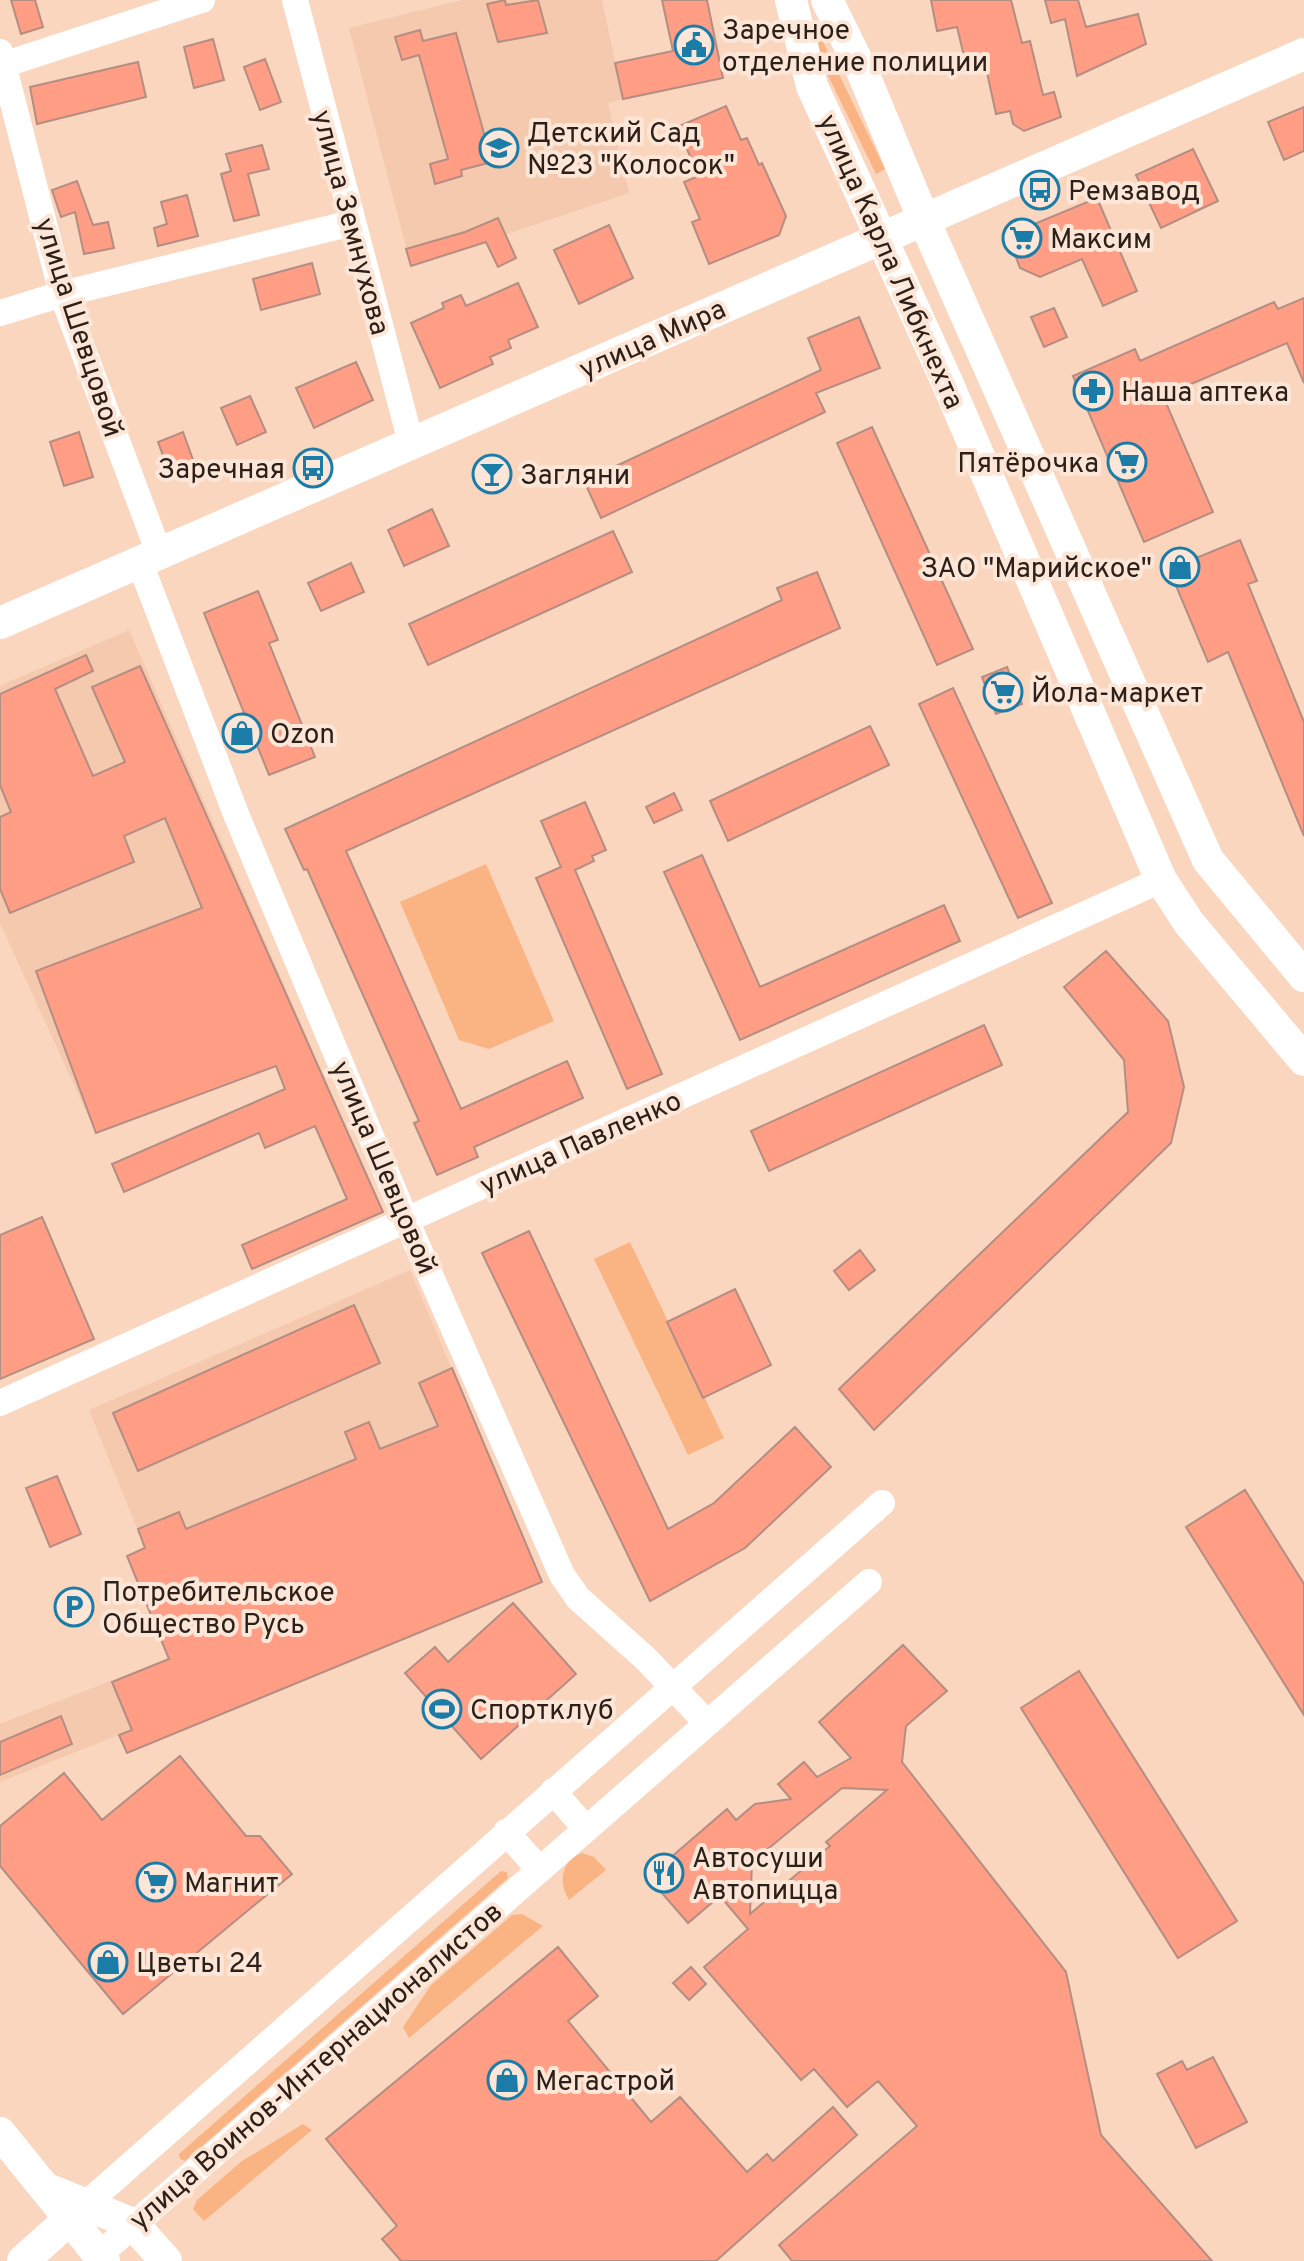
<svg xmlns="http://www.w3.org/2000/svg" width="1304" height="2261" viewBox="0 0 1304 2261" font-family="Overpass,sans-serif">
<rect width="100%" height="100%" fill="#fad6bf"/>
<!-- built -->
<path fill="#f4c9ae" d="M 462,0 L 602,0 L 623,99 L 608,103 L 629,193 L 411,266 L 349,28 Z
M 129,630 L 313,1051 L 96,1133 L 0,923 L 0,686 Z
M 410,1270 L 542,1582 L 127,1753 L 119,1735 L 0,1782 L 0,1724 L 169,1658 L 145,1548 L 89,1410 Z"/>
<!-- green -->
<path fill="#fab383" d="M 811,17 L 885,169 L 876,174 L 819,57 Z
M 486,864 L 554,1021 L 489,1049 L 459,1040 L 400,902 Z
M 630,1242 L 724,1438 L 688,1455 L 594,1259 Z
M 582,1853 L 594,1857 L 606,1870 L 569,1900 C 558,1883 561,1860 582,1853 Z
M 501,1871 L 507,1872 L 508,1878 L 185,2161 L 180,2159 L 179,2154 Z
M 522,1914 L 543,1926 L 409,2038 L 403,2027 L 431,1985 L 512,1915 Z
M 303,2124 L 312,2130 L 204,2221 L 193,2209 L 197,2200 L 242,2161 Z"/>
<!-- building -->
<path fill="#ff9d85" stroke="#b48d83" stroke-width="2" fill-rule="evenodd" d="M 11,0 L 35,0 L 43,27 L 21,34 Z
M 505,0 L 506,5 L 538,0 L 547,33 L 498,42 L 487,4 Z
M 662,0 L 707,0 L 723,78 L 623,99 L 615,63 L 673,51 Z
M 931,0 L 1011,0 L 1022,43 L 1030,41 L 1043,95 L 1054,92 L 1061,117 L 1024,131 L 1013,124 L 1010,111 L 996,114 L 986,68 L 968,73 L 957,27 L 937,31 Z
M 1045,0 L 1078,0 L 1086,27 L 1138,14 L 1146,44 L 1077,76 L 1065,19 L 1051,23 Z
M 420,30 L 423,41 L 456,33 L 492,162 L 461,170 L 462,176 L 435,184 L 430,164 L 448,159 L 419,55 L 402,60 L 395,37 Z
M 213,39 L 224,80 L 194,88 L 184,47 Z
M 265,59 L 281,102 L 260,110 L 244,67 Z
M 138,62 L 146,97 L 37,124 L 30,87 Z
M 726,106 L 741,140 L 747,138 L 759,165 L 762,163 L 786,216 L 779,235 L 709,264 L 692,222 L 700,219 L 684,182 L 699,176 L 677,127 Z
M 1304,107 L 1304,151 L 1284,160 L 1268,122 Z
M 262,145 L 269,169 L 248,174 L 259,215 L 234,221 L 221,174 L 231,171 L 226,154 Z
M 1193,149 L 1218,201 L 1161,228 L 1136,175 Z
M 77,181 L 93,225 L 108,222 L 114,248 L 84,254 L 75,212 L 61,217 L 52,190 Z
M 187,195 L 198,236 L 158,246 L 154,228 L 167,224 L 161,202 Z
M 1097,198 L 1137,291 L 1103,306 L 1082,259 L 1040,277 L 1020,268 L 1012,247 L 1022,229 Z
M 498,218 L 516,258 L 498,267 L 486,242 L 411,266 L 406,249 L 465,232 Z
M 609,225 L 633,278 L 579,304 L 554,250 Z
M 312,263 L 320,294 L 261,310 L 253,279 Z
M 518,283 L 538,327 L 508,340 L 511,348 L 490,357 L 493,364 L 440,388 L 411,323 L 444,308 L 442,303 L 461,295 L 466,306 Z
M 1304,298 L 1304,383 L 1287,343 L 1163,396 L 1213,512 L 1144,542 L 1073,376 L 1135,349 L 1140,361 L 1274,302 L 1278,309 Z
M 1054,308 L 1067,337 L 1044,347 L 1031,317 Z
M 859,317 L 880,368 L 816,393 L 825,412 L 601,518 L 584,481 L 821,370 L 808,338 Z
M 356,362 L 373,400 L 314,428 L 296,388 Z
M 250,396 L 266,432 L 237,445 L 221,408 Z
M 872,427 L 973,649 L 937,665 L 837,443 Z
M 79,432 L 93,477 L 64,486 L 50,442 Z
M 183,432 L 196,468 L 171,477 L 158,442 Z
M 500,460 L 508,479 L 484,489 L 476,470 Z
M 432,509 L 449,546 L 404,566 L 388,530 Z
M 613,531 L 632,572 L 428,665 L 409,624 Z
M 1240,540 L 1257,581 L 1248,584 L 1304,722 L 1304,836 L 1228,652 L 1208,662 L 1169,569 Z
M 351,563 L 364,592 L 321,611 L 308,583 Z
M 817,572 L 840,628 L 346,851 L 461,1109 L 567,1061 L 583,1098 L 474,1147 L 478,1157 L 437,1175 L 414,1123 L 419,1121 L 307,869 L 304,870 L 285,829 L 782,600 L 777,588 Z
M 258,591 L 278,640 L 269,643 L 315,757 L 269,775 L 204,613 Z
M 86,655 L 93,671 L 55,689 L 93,776 L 125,762 L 92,687 L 140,666 L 383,1212 L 252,1269 L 242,1245 L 347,1199 L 315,1126 L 265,1148 L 259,1133 L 124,1192 L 112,1164 L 285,1089 L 276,1066 L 96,1133 L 36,971 L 202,908 L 165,818 L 124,836 L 134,862 L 10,913 L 0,889 L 0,817 L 11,812 L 0,785 L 0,694 Z
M 1007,667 L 1022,704 L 996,714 L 982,677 Z
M 953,688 L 1052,903 L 1018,918 L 919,704 Z
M 870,726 L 889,765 L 728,841 L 710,801 Z
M 674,793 L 682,810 L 654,823 L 646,807 Z
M 585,802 L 606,850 L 592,856 L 594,861 L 575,870 L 662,1074 L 627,1089 L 536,878 L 561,867 L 541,821 Z
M 702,855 L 760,987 L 944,905 L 960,941 L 740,1040 L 664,872 Z
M 1106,951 L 1168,1021 L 1184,1087 L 1171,1143 L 874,1430 L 839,1389 L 1128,1112 L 1124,1060 L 1064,987 Z
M 984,1025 L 1002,1065 L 769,1171 L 751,1131 Z
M 42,1217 L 94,1339 L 0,1379 L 0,1235 Z
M 529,1231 L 668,1529 L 714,1503 L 795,1427 L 831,1467 L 745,1548 L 650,1601 L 482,1253 Z
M 860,1250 L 875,1270 L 849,1290 L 834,1271 Z
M 735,1289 L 771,1365 L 703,1398 L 667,1322 Z
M 354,1305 L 380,1363 L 138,1471 L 113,1413 Z
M 452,1368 L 542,1582 L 127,1753 L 119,1735 L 132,1730 L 112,1682 L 169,1659 L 127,1556 L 145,1548 L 138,1529 L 179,1512 L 186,1529 L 356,1459 L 345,1432 L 369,1422 L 380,1449 L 438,1426 L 419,1383 Z
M 57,1476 L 81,1534 L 50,1547 L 26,1488 Z
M 1245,1490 L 1304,1584 L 1304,1715 L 1186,1527 Z
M 513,1603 L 576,1674 L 481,1759 L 405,1673 L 435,1647 L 448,1662 Z
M 903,1645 L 947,1691 L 906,1726 L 902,1762 L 1066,1972 L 1101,2135 L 1212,2261 L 792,2261 L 779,2245 L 917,2126 L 878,2081 L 847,2107 L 814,2069 L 801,2080 L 704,1967 L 748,1929 L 720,1896 L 688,1923 L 648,1877 L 727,1809 L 736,1820 L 755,1804 L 791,1799 L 778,1784 L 804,1762 L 817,1777 L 851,1758 L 819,1722 ZM 842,1788 L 887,1790 L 826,1842 L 830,1846 L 750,1914 L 752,1862 Z
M 1079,1671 L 1237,1921 L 1178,1958 L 1021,1708 Z
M 61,1716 L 72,1744 L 0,1775 L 0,1742 Z
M 180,1756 L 246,1836 L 260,1836 L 292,1874 L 123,2014 L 0,1866 L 0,1826 L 64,1773 L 102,1820 Z
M 558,1947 L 598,1996 L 568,2021 L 651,2122 L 680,2097 L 747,2172 L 767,2154 L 773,2161 L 833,2107 L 857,2135 L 716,2261 L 401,2261 L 382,2239 L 397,2226 L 326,2139 Z
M 691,1967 L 706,1984 L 689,2000 L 673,1983 Z
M 1213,2057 L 1247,2122 L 1196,2148 L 1157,2074 L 1182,2061 L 1187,2070 Z"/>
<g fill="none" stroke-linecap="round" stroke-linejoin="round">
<!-- minor -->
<path stroke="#fff" stroke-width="26" d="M 295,0 L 411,443
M 0,52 L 62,294 L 159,553
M 0,66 L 202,0
M 0,313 L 62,294 L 352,223
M 140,563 L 236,814 L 406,1220 L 562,1575 L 578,1598 L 646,1659 L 707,1723
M 0,1403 L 1161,880
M 553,1791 L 586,1829
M 506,1832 L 539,1869
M 86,2204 L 882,1503
M 99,2255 L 869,1582"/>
<!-- major -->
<path stroke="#fff" stroke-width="32" d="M 791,0 L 812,86 L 947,382 L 1161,880 L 1189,923 L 1304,1060
M 827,0 L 863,73 L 924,220 L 1208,860 L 1304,976
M 0,623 L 1304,54
M 0,2133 L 104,2261
M 45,2188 L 133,2224 L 166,2261
M 23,2261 L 83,2207"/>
</g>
<!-- icons -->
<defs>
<g id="civic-ring" transform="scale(2)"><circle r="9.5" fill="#fce6d8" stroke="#1c7ca8" stroke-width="1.5"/><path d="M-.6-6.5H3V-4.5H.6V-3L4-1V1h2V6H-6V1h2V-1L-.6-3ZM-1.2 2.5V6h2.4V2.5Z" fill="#1c7ca8"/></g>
<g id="school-ring" transform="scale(2)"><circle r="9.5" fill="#fce6d8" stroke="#1c7ca8" stroke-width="1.5"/><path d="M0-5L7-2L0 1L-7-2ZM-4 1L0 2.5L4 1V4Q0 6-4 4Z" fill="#1c7ca8"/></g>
<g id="bus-ring" transform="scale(2)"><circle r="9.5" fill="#fce6d8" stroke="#1c7ca8" stroke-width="1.5"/><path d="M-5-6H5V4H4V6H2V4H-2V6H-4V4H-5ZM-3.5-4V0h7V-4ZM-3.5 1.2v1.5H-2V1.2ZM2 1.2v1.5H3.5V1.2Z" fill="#1c7ca8"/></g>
<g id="supermarket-ring" transform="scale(2)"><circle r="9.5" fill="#fce6d8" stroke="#1c7ca8" stroke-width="1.5"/><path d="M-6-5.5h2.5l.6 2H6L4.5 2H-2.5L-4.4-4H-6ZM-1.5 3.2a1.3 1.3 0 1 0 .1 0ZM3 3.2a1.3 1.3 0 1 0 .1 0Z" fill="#1c7ca8"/></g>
<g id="pharmacy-ring" transform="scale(2)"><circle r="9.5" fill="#fce6d8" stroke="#1c7ca8" stroke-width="1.5"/><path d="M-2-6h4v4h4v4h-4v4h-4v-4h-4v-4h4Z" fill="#1c7ca8"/></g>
<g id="bar-ring" transform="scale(2)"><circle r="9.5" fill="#fce6d8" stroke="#1c7ca8" stroke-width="1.5"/><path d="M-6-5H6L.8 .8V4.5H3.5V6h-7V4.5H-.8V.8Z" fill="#1c7ca8"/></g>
<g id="shop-ring" transform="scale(2)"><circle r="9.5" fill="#fce6d8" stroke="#1c7ca8" stroke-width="1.5"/><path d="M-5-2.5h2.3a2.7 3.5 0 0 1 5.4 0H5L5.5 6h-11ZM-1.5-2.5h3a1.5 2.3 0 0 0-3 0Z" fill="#1c7ca8"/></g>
<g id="parking-ring" transform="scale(2)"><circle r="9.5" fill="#fce6d8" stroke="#1c7ca8" stroke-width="1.5"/><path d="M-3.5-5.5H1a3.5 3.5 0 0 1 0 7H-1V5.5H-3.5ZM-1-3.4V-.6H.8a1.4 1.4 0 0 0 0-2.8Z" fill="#1c7ca8"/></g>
<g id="stadium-ring" transform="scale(2)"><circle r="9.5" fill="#fce6d8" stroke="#1c7ca8" stroke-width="1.5"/><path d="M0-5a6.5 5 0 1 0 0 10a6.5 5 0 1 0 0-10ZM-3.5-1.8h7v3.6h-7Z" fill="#1c7ca8"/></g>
<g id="restaurant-ring" transform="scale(2)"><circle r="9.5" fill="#fce6d8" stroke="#1c7ca8" stroke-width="1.5"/><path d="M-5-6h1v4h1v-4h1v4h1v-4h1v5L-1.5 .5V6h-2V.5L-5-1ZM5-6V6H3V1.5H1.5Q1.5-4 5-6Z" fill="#1c7ca8"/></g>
</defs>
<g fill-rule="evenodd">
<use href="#civic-ring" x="694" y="45"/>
<use href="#school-ring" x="499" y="148"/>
<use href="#bus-ring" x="1040" y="190"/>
<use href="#supermarket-ring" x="1022" y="238"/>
<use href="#pharmacy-ring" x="1093" y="391"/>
<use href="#supermarket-ring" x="1127" y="462"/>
<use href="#bus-ring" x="313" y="468"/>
<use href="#bar-ring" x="492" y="474"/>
<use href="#shop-ring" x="1180" y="567"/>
<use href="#supermarket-ring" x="1003" y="692"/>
<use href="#shop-ring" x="242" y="733"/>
<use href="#parking-ring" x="74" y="1607"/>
<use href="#stadium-ring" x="442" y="1709"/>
<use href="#restaurant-ring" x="664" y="1873"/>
<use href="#supermarket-ring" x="156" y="1882"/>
<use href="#shop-ring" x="108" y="1962"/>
<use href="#shop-ring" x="507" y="2080"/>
</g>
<g text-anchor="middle" stroke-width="8" stroke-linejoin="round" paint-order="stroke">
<!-- poi labels -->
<g font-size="28" fill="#2d2018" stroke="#fce6d8" text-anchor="start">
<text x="722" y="39">Заречное<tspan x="722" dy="32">отделение полиции</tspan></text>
<text x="527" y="142">Детский Сад<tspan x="527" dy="32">№23 "Колосок"</tspan></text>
<text x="1068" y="200">Ремзавод</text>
<text x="1050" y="248">Максим</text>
<text x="1121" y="401">Наша аптека</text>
<text x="1099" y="472" text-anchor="end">Пятёрочка</text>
<text x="285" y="478" text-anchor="end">Заречная</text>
<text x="520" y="484">Загляни</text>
<text x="1152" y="577" text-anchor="end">ЗАО "Марийское"</text>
<text x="1031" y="702">Йола-маркет</text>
<text x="270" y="743">Ozon</text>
<text x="102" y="1601">Потребительское<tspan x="102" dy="32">Общество Русь</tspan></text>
<text x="470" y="1719">Спортклуб</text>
<text x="692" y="1867">Автосуши<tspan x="692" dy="32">Автопицца</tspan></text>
<text x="184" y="1892">Магнит</text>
<text x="136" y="1972">Цветы 24</text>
<text x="535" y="2090">Мегастрой</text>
</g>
<!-- street labels -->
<g font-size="28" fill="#2d2018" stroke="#fce6d8">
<text transform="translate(352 222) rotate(75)" y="10">улица Земнухова</text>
<text transform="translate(892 261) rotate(66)" y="10">улица Карла Либкнехта</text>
<text transform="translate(80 327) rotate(72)" y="10">улица Шевцовой</text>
<text transform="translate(652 338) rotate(-24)" y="10">улица Мира</text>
<text transform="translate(580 1142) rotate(-24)" y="10">улица Павленко</text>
<text transform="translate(385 1167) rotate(67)" y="10">улица Шевцовой</text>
<text transform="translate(315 2065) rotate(-41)" y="10">улица Воинов-Интернационалистов</text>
</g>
</g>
</svg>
